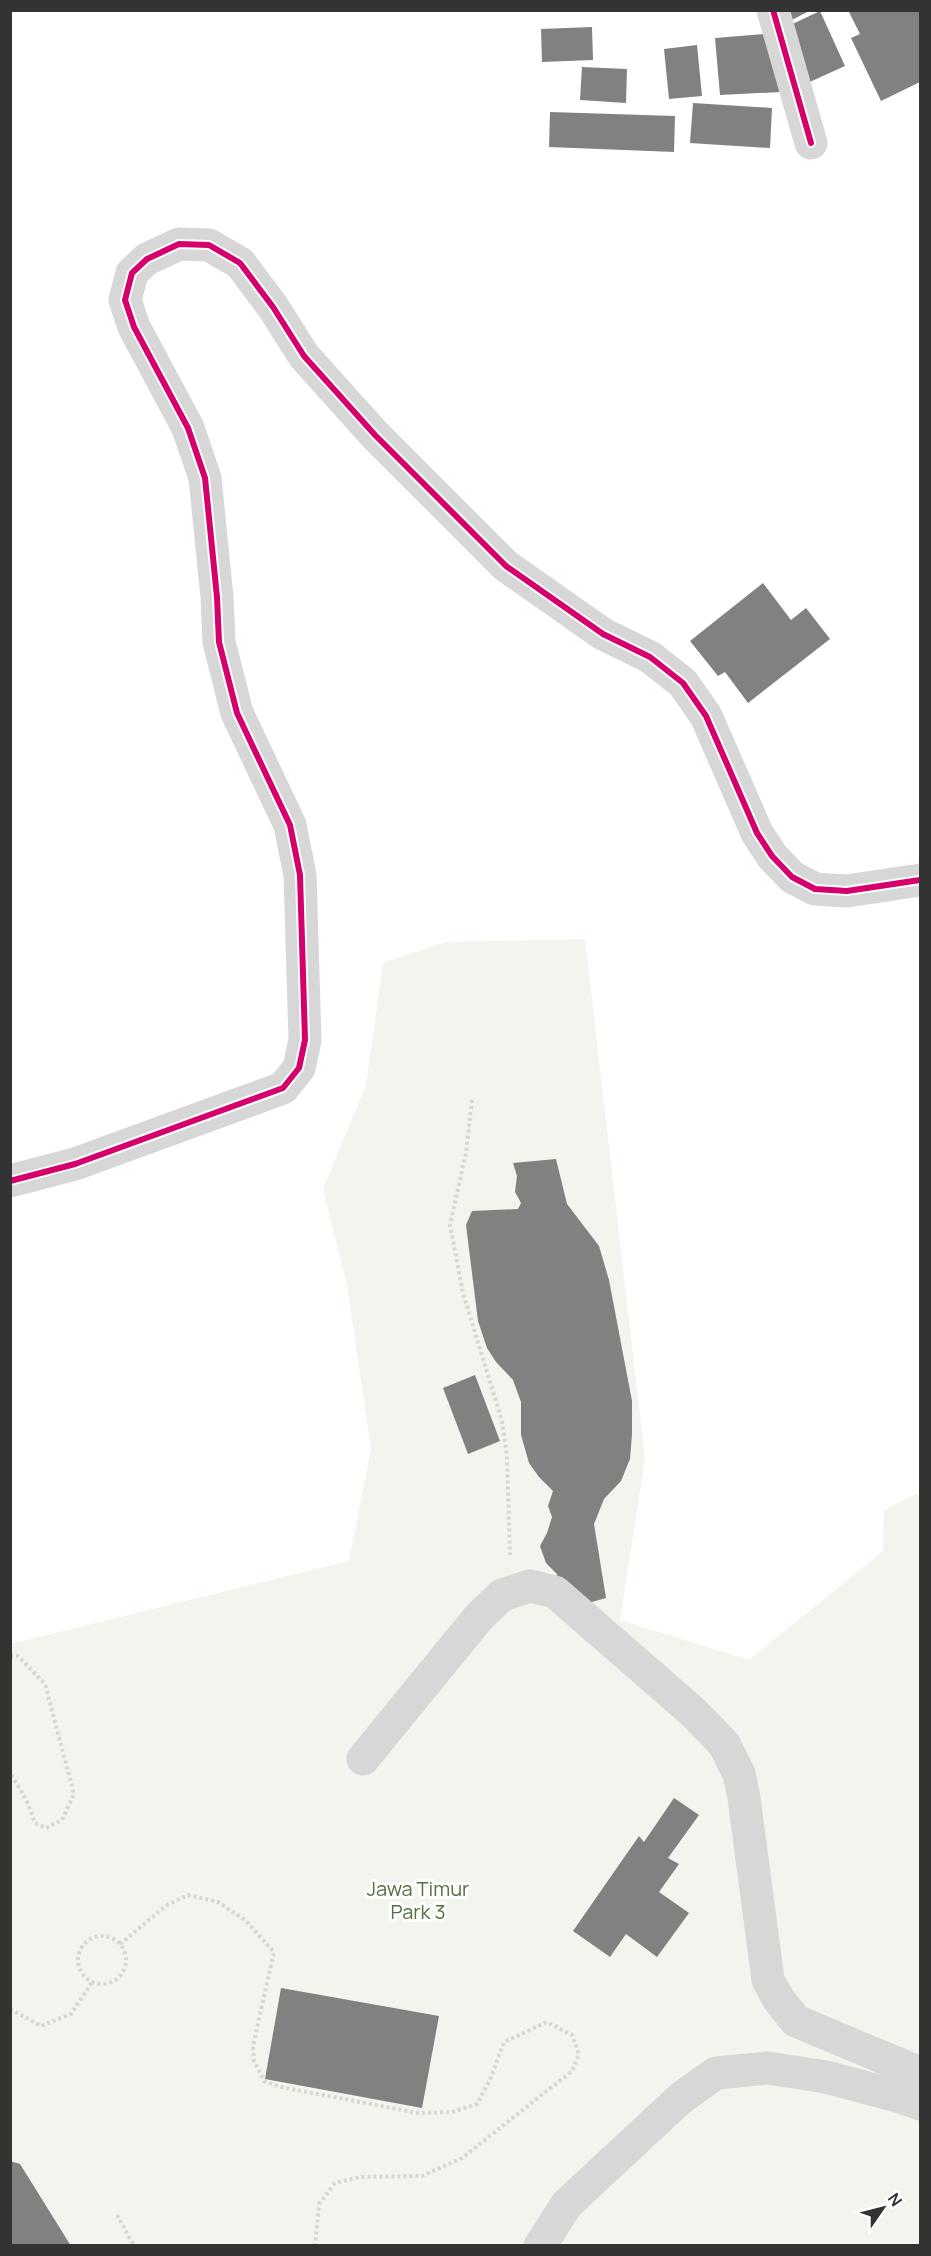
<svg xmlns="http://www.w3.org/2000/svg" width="931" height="2256" viewBox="0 0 931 2256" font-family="Manrope,sans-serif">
<rect width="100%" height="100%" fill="#fff"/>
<!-- green -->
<path fill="#f1f5ed" d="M 585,939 L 645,1459 L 620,1620 L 749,1660 L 883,1551 L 884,1510 L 917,1493 L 920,1500 L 920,2245 L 11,2245 L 10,1644 L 349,1561 L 371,1449 L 347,1285 L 323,1189 L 366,1085 L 383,963 L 446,942 Z"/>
<!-- building -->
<path fill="#818181" d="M 785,10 L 811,10 L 790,21 Z
M 848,10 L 918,10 L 920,15 L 920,82 L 881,101 L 851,38 L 860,34 Z
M 820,11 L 845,66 L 803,85 L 786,27 Z
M 592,27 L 593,60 L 542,62 L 541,29 Z
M 777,33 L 782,92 L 720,95 L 715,38 Z
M 697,45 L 702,96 L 669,99 L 664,49 Z
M 582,67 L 627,69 L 626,103 L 580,100 Z
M 693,103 L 772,108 L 770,148 L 690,143 Z
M 550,112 L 675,116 L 674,152 L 549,147 Z
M 763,583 L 791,620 L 806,608 L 830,639 L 748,703 L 725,672 L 718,676 L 690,641 Z
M 556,1159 L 567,1204 L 599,1246 L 609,1280 L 632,1401 L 632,1434 L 630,1459 L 621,1481 L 604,1499 L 594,1524 L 606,1598 L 581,1605 L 556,1586 L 557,1574 L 546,1563 L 540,1546 L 547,1533 L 552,1517 L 548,1506 L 553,1491 L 539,1477 L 529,1463 L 521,1435 L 521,1402 L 513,1380 L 496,1362 L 487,1348 L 478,1321 L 466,1225 L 472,1211 L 518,1209 L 521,1203 L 515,1192 L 517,1176 L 513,1163 Z
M 475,1375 L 500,1441 L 468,1454 L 443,1388 Z
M 674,1798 L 699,1815 L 668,1858 L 679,1864 L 659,1892 L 689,1913 L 657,1957 L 626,1934 L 610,1957 L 573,1931 L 639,1836 L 644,1842 Z
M 281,1988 L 439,2016 L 422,2108 L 265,2079 Z
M 10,2161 L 20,2164 L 71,2246 L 10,2246 Z"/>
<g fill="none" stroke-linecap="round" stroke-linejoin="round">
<!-- path -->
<path stroke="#d6d6d6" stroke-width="4" stroke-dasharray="3 3" stroke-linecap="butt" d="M 472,1100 L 466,1153 L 450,1225 L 463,1293 L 502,1421 L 507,1457 L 510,1555
M 10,1656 L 18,1656 L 45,1684 L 74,1794 L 62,1820 L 46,1828 L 35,1823 L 26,1799 L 10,1773
M78 1960a24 24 0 1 1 48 0a24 24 0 1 1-48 0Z
M 120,1944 L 167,1905 L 188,1895 L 218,1902 L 245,1920 L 274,1952 L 253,2046 L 254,2061 L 264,2081 L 281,2087 L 418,2113 L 452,2112 L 477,2104 L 490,2080 L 504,2042 L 547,2022 L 572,2035 L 579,2054 L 572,2071 L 462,2158 L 422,2176 L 360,2177 L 335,2183 L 319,2204 L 315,2246
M 10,2009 L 41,2026 L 71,2014 L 92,1982
M 117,2215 L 134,2246"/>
<!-- minor -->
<path stroke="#d7d7d7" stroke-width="33" d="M 773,10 L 811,143
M 10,1181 L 75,1164 L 283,1088 L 299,1068 L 305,1040 L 300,875 L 290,825 L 237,713 L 219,642 L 217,597 L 205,478 L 188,428 L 134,327 L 125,300 L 132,273 L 147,259 L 179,244 L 209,245 L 240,263 L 273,307 L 304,356 L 375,435 L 506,566 L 603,634 L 650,657 L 683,683 L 706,716 L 757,833 L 772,856 L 792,877 L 815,889 L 847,891 L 920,880
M 363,1759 L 479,1617 L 502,1595 L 530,1586 L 555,1592 L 693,1712 L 724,1744 L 739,1774 L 744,1798 L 768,1980 L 779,2000 L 796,2021 L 920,2073
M 540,2246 L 567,2204 L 681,2098 L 716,2073 L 768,2068 L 826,2077 L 901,2097 L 920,2104"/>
<!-- cycleway casing -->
<g stroke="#fff" stroke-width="10">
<path id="cycleway" d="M 773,10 L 811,143
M 10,1181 L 75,1164 L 283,1088 L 299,1068 L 305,1040 L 300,875 L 290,825 L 237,713 L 219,642 L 217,597 L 205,478 L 188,428 L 134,327 L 125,300 L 132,273 L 147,259 L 179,244 L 209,245 L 240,263 L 273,307 L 304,356 L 375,435 L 506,566 L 603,634 L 650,657 L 683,683 L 706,716 L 757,833 L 772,856 L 792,877 L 815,889 L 847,891 L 920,880"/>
</g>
<!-- cycleway -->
<use href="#cycleway" stroke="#d6006c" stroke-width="6"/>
</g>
<g text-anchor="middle" stroke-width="6" stroke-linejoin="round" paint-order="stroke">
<!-- park labels -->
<g font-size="20" fill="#56703f" stroke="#fff">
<text x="418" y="1896">Jawa Timur<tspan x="418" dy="23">Park 3</tspan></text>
</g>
</g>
<!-- border -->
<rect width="931" height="2256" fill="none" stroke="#333333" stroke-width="24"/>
<!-- north arrow -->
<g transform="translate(883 2208) rotate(55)" stroke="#ffffff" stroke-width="4.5" paint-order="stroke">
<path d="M0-4.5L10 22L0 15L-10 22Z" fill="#333333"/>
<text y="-9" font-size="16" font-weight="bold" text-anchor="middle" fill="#333333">N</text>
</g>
</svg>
